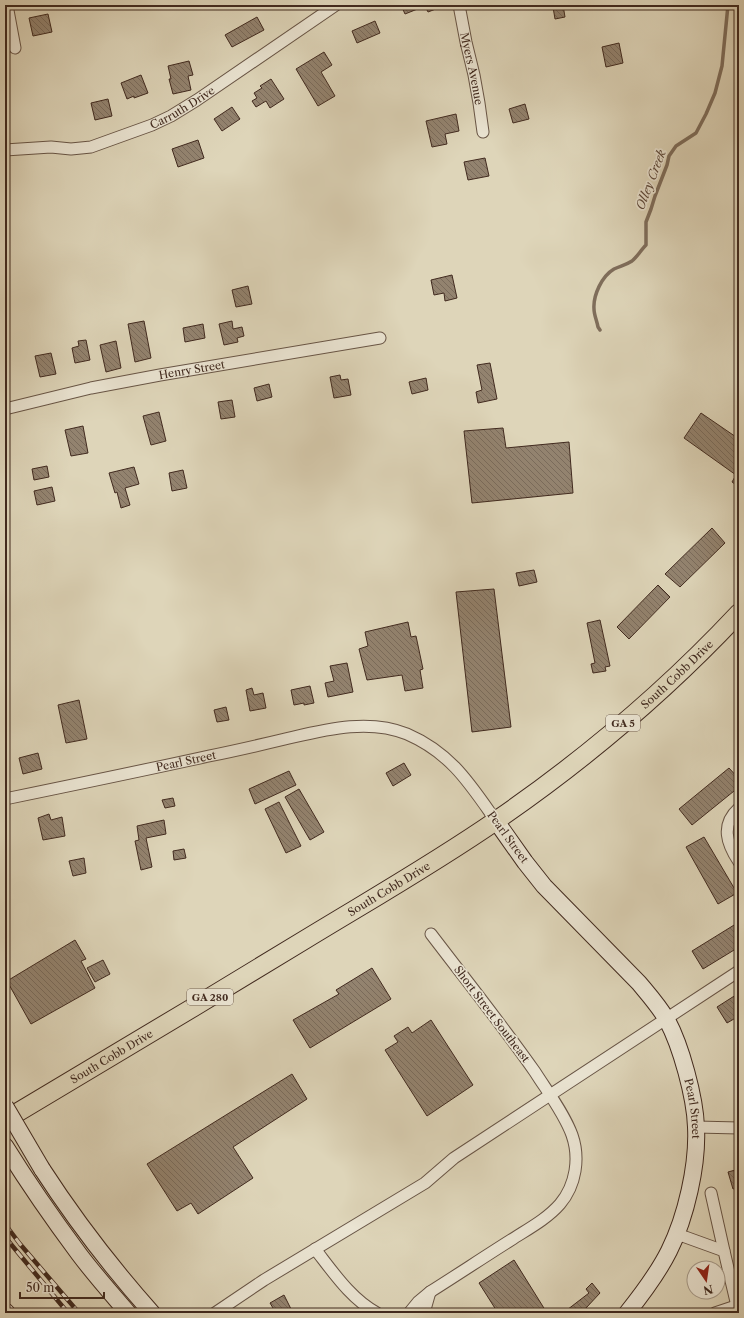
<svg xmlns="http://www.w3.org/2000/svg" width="744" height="1318" viewBox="0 0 744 1318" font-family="'Libre Caslon Text',serif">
<defs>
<pattern id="building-back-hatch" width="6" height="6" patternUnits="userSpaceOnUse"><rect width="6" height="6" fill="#93836f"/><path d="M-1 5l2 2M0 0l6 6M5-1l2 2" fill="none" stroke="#7a6b5b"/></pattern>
</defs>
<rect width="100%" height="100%" fill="#ded5b9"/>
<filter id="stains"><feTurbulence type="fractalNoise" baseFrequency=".005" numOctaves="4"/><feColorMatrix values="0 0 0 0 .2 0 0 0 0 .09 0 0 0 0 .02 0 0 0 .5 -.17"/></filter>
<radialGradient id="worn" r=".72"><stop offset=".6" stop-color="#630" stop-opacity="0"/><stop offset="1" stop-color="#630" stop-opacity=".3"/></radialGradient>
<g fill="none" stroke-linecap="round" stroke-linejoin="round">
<!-- stream -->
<path stroke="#7f6e5c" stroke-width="3.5" d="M 600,330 L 598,327 C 597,321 594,315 594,309 C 593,295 602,276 614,269 C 620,266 626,265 632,261 C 637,257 641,250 646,245 L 646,222 L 651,209 L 655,196 L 667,165 L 669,156 L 676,146 L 696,133 L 706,114 L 715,93 L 722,66 L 728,5"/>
</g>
<!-- building -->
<path fill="url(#building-back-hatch)" stroke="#412a1f" d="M 401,5 L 440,5 L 441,7 L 428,12 L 425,6 L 405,14 Z
M 563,5 L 565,17 L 555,19 L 553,7 Z
M 48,14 L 52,32 L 33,36 L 29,18 Z
M 257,17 L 264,30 L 232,47 L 225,35 Z
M 375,21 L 380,33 L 357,43 L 352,31 Z
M 619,43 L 623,63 L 606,67 L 602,47 Z
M 324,52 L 332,65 L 321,72 L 335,96 L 318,106 L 296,69 Z
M 189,61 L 193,75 L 188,76 L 191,90 L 173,94 L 169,79 L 171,79 L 168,66 Z
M 141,75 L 148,93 L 134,98 L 134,96 L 127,99 L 121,83 Z
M 271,79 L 284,99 L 270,108 L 266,101 L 256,107 L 252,101 L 257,98 L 254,93 L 262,88 L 260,86 Z
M 108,99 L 112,116 L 95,120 L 91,103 Z
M 525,104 L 529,119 L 513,123 L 509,109 Z
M 232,107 L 240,119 L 222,131 L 214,119 Z
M 739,111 L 739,124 L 735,112 Z
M 456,114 L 459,131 L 445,134 L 447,144 L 432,147 L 426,121 Z
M 198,140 L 204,158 L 178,167 L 172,149 Z
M 485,158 L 489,176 L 468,180 L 464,162 Z
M 452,275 L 457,298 L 445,301 L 444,293 L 434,295 L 431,280 Z
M 248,286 L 252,304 L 236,307 L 232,290 Z
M 144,321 L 151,358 L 135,362 L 128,324 Z
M 232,321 L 233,329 L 242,327 L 244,336 L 237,338 L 238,342 L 224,345 L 219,324 Z
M 203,324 L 205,338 L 185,342 L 183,328 Z
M 86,340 L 90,360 L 75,363 L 72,348 L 79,346 L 78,341 Z
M 116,341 L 121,368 L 106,372 L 100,345 Z
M 51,353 L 56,374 L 40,377 L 35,356 Z
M 490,363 L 497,399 L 478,403 L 476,392 L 482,390 L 477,365 Z
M 340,375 L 341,380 L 348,379 L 351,395 L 334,398 L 330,377 Z
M 426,378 L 428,390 L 412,394 L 409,382 Z
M 269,384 L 272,397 L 257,401 L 254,388 Z
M 232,400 L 235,417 L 221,419 L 218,402 Z
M 159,412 L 166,441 L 151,445 L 143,416 Z
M 701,413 L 739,439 L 739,487 L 732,482 L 736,475 L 684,438 Z
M 83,426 L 88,453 L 71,456 L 65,430 Z
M 503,428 L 506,448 L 569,442 L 573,493 L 472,503 L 464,431 Z
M 47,466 L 49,477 L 34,480 L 32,469 Z
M 134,467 L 139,484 L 125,488 L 130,505 L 121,508 L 117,492 L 115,493 L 109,473 Z
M 183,470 L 187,488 L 172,491 L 169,473 Z
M 52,487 L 55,501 L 37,505 L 34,491 Z
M 712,528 L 725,543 L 680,587 L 665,574 Z
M 534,570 L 537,582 L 519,586 L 516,573 Z
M 658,585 L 670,597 L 629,639 L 617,627 Z
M 494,589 L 511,727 L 472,732 L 456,592 Z
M 600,620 L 610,666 L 605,667 L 606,671 L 593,673 L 591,664 L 595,663 L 587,623 Z
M 408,622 L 411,637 L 416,636 L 423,669 L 420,670 L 423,688 L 405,691 L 402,675 L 367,680 L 359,649 L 368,646 L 365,632 Z
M 347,663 L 353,692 L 328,697 L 325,683 L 334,681 L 330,666 Z
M 310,686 L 314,703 L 304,705 L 304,703 L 294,705 L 291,690 Z
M 252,688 L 254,695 L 263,693 L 266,708 L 250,711 L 246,690 Z
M 79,700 L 87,739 L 66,743 L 58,705 Z
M 226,707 L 229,720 L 217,722 L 214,710 Z
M 38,753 L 42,769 L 23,774 L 19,758 Z
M 404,763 L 411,775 L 393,786 L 386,773 Z
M 729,768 L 739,779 L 739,787 L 692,825 L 679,809 Z
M 289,771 L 296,785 L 255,804 L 249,789 Z
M 299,789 L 324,832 L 310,840 L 285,797 Z
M 173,798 L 175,806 L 165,808 L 162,800 Z
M 279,802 L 301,846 L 286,853 L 265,809 Z
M 49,814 L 51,820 L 62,817 L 65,836 L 43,840 L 38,818 Z
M 164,820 L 166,834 L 146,838 L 152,867 L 141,870 L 135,841 L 139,840 L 137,826 Z
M 704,837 L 737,893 L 718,904 L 686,847 Z
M 184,849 L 186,858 L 174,860 L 173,851 Z
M 84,858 L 86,873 L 73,876 L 69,861 Z
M 739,922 L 739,947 L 703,969 L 692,951 Z
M 75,940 L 86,959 L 81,961 L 95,988 L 31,1024 L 7,981 Z
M 103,960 L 110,974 L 95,982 L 87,968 Z
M 372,968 L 391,999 L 310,1048 L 293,1020 L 339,994 L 336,990 Z
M 739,993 L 739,1016 L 727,1023 L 717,1007 Z
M 431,1020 L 473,1085 L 427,1116 L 385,1050 L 398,1042 L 394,1036 L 408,1027 L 412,1033 Z
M 292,1074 L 307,1099 L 233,1147 L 253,1178 L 198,1214 L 191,1203 L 177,1211 L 147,1164 Z
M 739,1169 L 739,1187 L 733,1189 L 728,1172 Z
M 514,1260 L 547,1313 L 498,1313 L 479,1283 Z
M 592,1283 L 600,1293 L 586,1308 L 579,1313 L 563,1313 L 589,1293 L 586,1289 Z
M 284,1295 L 293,1313 L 276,1313 L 270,1303 Z"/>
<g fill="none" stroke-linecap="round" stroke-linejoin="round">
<!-- street casing -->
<g stroke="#685546" stroke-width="13">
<g id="street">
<path d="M 7,5 L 15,48"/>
<path id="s1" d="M 459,5 L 466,42 L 474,75 L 479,103 L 483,132"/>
<path id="s2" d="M 5,150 L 51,147 L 71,149 L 91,147 L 152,125 L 171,116 L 197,100 L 336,5"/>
<path id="s3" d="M 5,409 L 91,388 L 160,375 L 380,338"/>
<path id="s4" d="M 5,799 C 73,785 141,771 209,756 C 234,751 260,745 285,739 C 324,730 368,718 407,734 C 451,753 470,784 496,821"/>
<path d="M 739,808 C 720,825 727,844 739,862"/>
<path d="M 696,1127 L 739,1128"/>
<path d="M 711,1193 L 724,1251"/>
<path d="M 677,1234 L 724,1251 L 737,1306"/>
<path d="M 315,1249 C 333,1272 351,1299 377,1313"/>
<path d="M 215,1313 L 264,1280 L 425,1183 L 454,1158 L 739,971"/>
<path d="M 409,1313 L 418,1302 L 430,1292 C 457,1275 484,1257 511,1240 C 528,1229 547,1219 560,1204 C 576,1185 580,1158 572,1135 C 564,1113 547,1091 535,1072 C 502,1025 466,980 431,934"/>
<path d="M 424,1313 L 430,1292"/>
<path d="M 715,1313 L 739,1305"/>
</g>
</g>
<!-- secondary casing -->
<g stroke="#412a1f" stroke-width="18">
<g id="secondary">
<path id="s5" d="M 496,821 L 525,862 L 544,886 L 639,983 C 649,995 659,1006 667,1020 C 681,1046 695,1097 696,1127 C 698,1165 686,1217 669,1251 C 658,1273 643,1293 627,1313"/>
<path d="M 5,1146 C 28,1183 53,1219 79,1254 C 94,1274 111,1293 128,1313"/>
<path d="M 42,1169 C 75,1220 112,1268 152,1313"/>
<path d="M 5,1311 L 7,1313"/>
</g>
</g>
<!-- primary casing -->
<g stroke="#412a1f" stroke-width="20">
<g id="primary">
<path id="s6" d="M 5,1120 C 106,1060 206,1000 306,939 C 370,900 435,863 497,820 C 584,760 666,691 739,613"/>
</g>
</g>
<!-- street -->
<use href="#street" stroke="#eae4d2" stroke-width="11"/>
<!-- secondary -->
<use href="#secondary" stroke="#eae4d2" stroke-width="16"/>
<!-- primary -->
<use href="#primary" stroke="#ded5b9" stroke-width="18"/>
<!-- rail casing -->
<g stroke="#412a1f" stroke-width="4.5">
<path id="rail" d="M 5,1224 L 20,1244 L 79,1313
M 5,1237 L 68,1313"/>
</g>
<!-- rail -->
<use href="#rail" stroke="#eae4d2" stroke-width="3" stroke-dasharray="9" stroke-linecap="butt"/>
<!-- secondary-bridge casing -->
<g stroke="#412a1f" stroke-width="18" stroke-linecap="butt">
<path id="secondary-bridge" d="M 5,1106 L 42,1169"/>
</g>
<!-- secondary-bridge -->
<use href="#secondary-bridge" stroke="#eae4d2" stroke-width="16"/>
</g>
<g text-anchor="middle" stroke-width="3.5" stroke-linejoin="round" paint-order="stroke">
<!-- shield labels -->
<g fill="#eae4d2" stroke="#746255" stroke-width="1">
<rect x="606" y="715" width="34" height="16" rx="3"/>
<rect x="187" y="989" width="46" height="16" rx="3"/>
</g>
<g font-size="10" font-weight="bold" fill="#412a1f">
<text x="623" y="727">GA 5</text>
<text x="210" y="1001">GA 280</text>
</g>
<!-- street labels -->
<g font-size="11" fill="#412a1f" stroke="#eae4d2">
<text dy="4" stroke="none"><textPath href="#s1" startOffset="65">Myers Avenue</textPath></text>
<text dy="4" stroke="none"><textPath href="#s2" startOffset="186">Carruth Drive</textPath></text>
<text dy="4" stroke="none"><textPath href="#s3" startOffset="191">Henry Street</textPath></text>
<text dy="4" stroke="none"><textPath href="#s6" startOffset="808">South Cobb Drive</textPath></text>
<text dy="4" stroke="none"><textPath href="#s4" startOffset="185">Pearl Street</textPath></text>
<text transform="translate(508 837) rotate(54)" y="4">Pearl Street</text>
<text dy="4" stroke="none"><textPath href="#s6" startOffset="448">South Cobb Drive</textPath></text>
<text transform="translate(492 1014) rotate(53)" y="4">Short Street Southeast</text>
<text dy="4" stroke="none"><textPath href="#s6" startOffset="124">South Cobb Drive</textPath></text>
<text dy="4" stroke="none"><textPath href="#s5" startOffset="356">Pearl Street</textPath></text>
</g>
<!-- water labels -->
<g font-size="12" font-style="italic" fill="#5b4638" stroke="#eae4d2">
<text transform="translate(651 180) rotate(-69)" y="4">Olley Creek</text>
</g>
</g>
<!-- margin -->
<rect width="744" height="1318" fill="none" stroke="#ded5b9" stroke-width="20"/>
<rect x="6" y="6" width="732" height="1306" fill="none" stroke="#412a1f" stroke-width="2"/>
<rect x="10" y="10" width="724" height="1298" fill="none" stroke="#412a1f"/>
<!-- north arrow -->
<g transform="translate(706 1280) rotate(167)"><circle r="19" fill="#eae4d2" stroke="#a69a8a"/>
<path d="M0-3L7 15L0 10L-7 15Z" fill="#8f2418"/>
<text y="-6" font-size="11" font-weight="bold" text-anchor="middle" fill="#412a1f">N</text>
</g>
<!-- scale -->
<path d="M20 1292v6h84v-6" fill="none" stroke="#412a1f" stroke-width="2"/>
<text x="26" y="1292" font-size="12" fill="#412a1f" stroke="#eae4d2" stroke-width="3" paint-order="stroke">50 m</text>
<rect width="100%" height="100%" filter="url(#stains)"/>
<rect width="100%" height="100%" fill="url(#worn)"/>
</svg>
